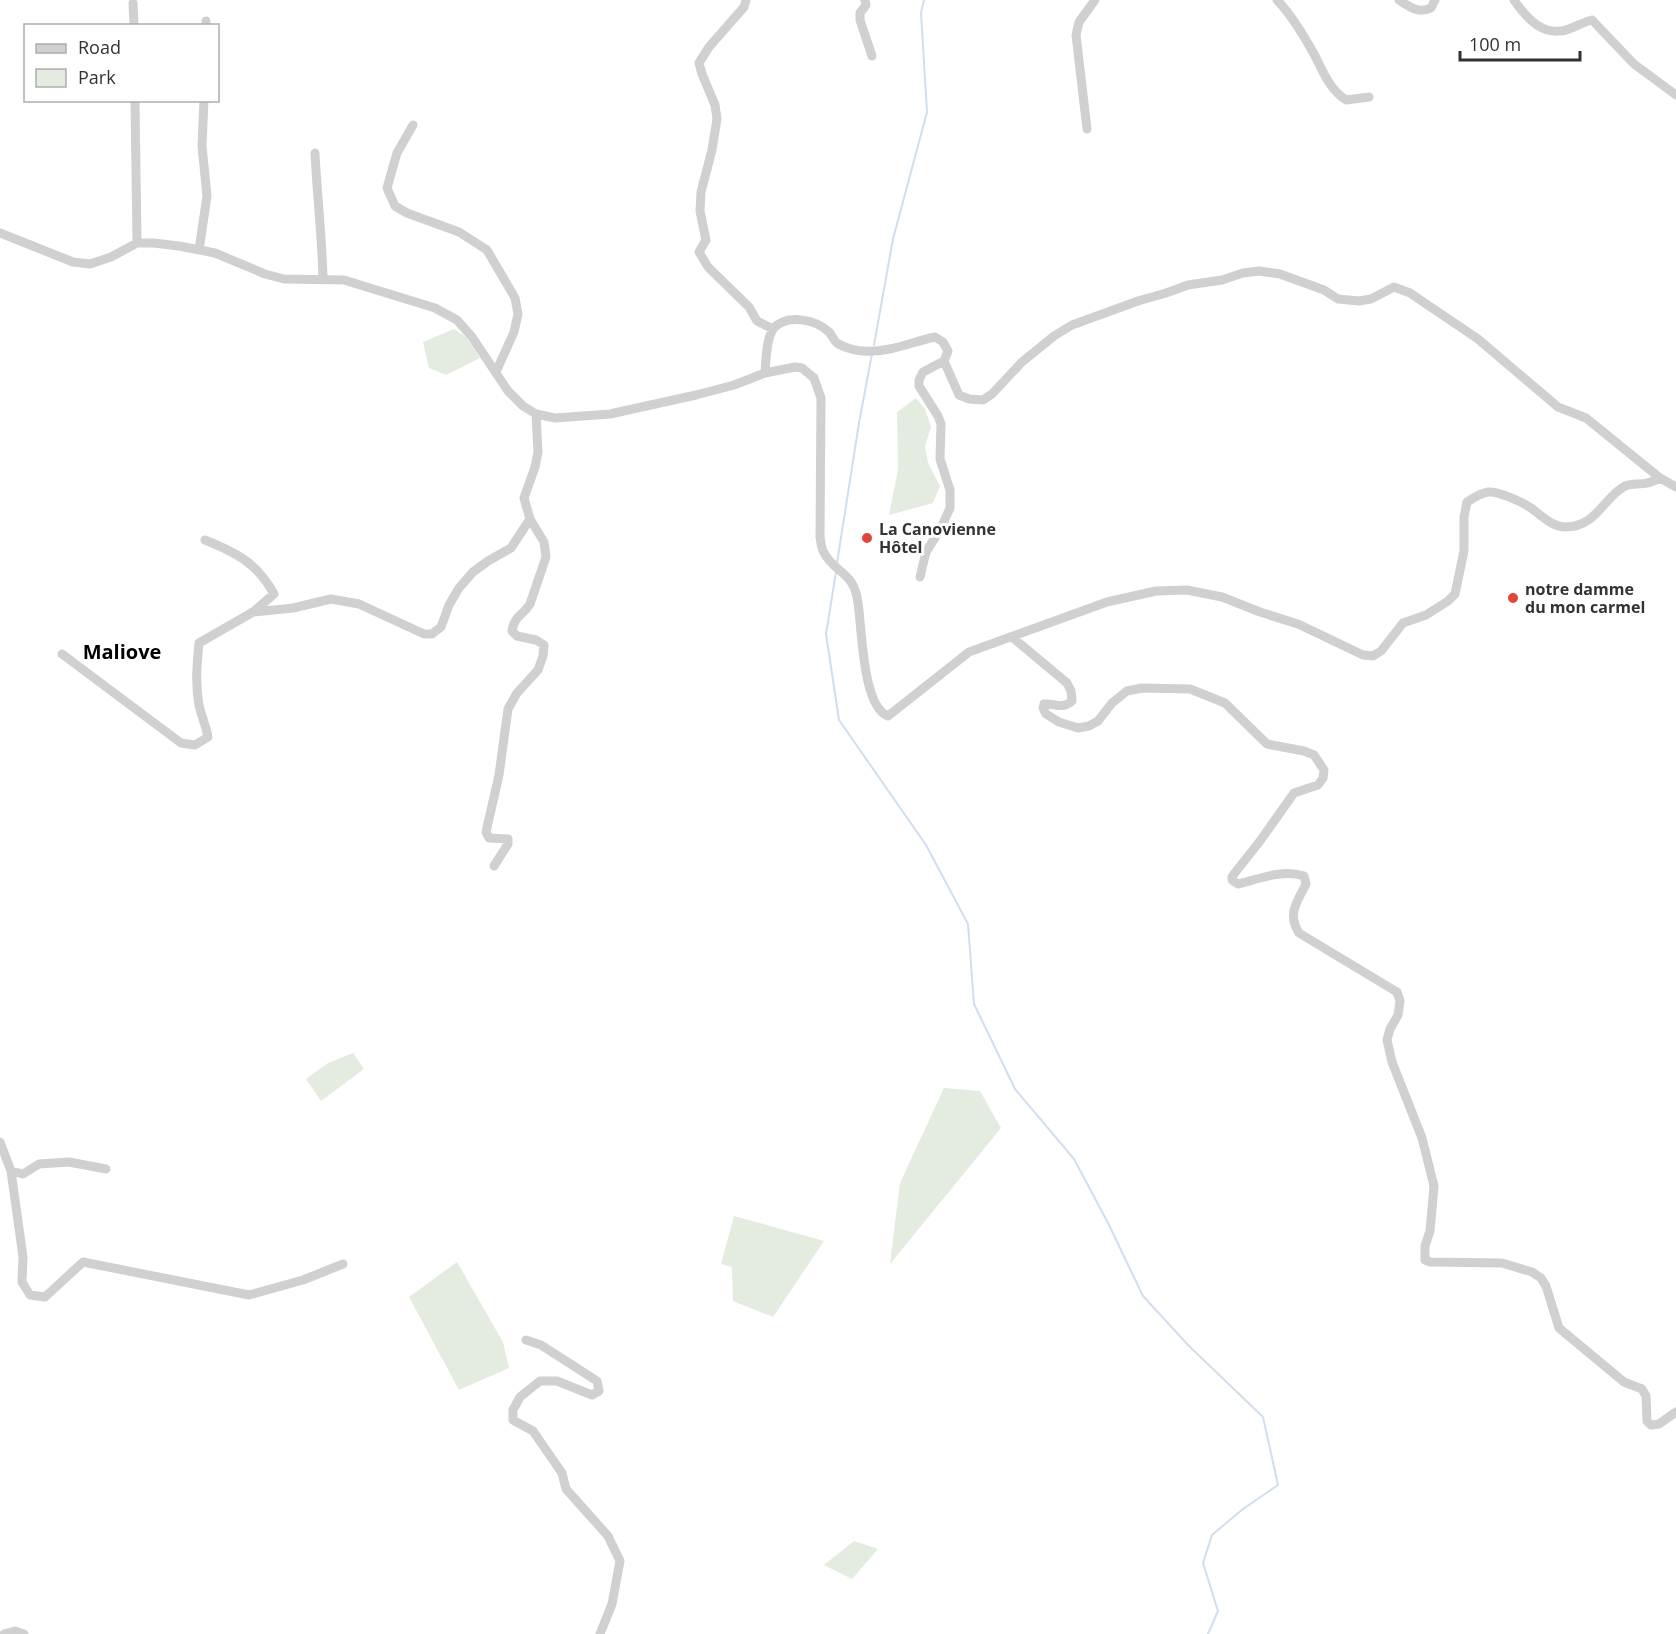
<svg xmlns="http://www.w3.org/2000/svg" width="1676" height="1634" viewBox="0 0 1676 1634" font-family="'Open Sans',sans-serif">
<rect width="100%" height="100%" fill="#fff"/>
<!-- green -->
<path fill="#e4ebdf" d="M 454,329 L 466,337 L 480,358 L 446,375 L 429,368 L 423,342 Z
M 916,398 L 925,409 L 931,427 L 925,446 L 928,463 L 940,486 L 933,503 L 889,515 L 898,469 L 897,412 Z
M 353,1053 L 364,1069 L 321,1101 L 306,1079 L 328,1063 Z
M 944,1088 L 980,1091 L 1001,1128 L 890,1264 L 900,1183 Z
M 734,1216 L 824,1241 L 773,1317 L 733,1301 L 732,1267 L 721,1264 Z
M 457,1262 L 503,1342 L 509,1368 L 459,1390 L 409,1297 Z
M 854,1541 L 878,1549 L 852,1579 L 824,1565 Z"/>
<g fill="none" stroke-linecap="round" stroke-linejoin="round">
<!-- stream -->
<path stroke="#d0deed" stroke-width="2" d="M 874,345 L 893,239 L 927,112 L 921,13 L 924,0
M 837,563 L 859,423 L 872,354
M 836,572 L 826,634 L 839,720 L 926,845 L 968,924 L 974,1004 L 1015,1089 L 1074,1159 L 1108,1223 L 1143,1296 L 1189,1346 L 1263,1417 L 1278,1485 L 1243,1509 L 1212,1535 L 1203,1563 L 1218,1611 L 1208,1634"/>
<!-- street -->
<path stroke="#d0d0d0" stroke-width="9" d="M 746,0 L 744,7 L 709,47 L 699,63 L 702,74 L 715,105 L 717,119 L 712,150 L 701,192 L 700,211 L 706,240 L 699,252 L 708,267 L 749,307 L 757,321 L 773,329
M 865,0 L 866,5 L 860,13 L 860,20 L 872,56
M 1277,0 C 1292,15 1304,36 1314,54 C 1323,71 1329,89 1346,100 L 1369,97
M 1399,0 C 1410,7 1418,14 1431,8 L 1435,0
M 1514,0 C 1527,19 1544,38 1569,29 C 1577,26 1584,22 1592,20 L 1634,64 L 1676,95
M 133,3 L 134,26
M 206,26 L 206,21
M 135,100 L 137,243
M 413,125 L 397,153 L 387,188 L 395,206 L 407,213 L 459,232 L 487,250 L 515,298 L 518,314 L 514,332 L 496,372
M 1087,129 L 1076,35 L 1079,22 L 1095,0
M 315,153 C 317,195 322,236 323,279
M 0,233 L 73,262 L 90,264 L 111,257 L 137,243 L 154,243 L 179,246 L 215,253 L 265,274 L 284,279 L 344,280 L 435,308 L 457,320 L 472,337 L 508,391 L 523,406 L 536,414 L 555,418 L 610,414 L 696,395 L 734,385 L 765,373 L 795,367 L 802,368 L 814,378 L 821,398 L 820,537 C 821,541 821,547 823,551 C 834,574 854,570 858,603 C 862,627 862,706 888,716 L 969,652 L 1107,602 L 1156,591 L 1187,590 L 1222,597 L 1260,612 L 1298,624 L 1363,655 L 1373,656 L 1381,651 L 1403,623 L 1426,615 L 1448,601 L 1455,594 L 1464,551 L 1464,517 L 1467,502 C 1473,498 1481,493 1488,492 C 1499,491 1522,502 1531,508 C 1542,516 1552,527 1566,527 C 1596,527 1603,498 1625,486 C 1632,483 1640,485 1647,483 C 1652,482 1656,480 1660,478
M 199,250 L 207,196 L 202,146 L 204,100
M 944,361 L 959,395 L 969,399 L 983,400 L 992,394 L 1022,362 L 1054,336 L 1072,325 L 1138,301 L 1166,293 L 1188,285 L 1222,280 L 1243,273 L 1259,271 L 1280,274 L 1324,290 L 1338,299 L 1359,301 L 1371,299 L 1394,287 L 1410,293 L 1478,339 L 1558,407 L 1586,418 L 1660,478 L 1676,487
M 765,373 C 766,362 766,337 774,328 C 787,314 815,319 829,332 C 832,335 833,340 837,343 C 843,347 856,351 863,351 C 888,353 911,342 935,337 L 943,342 L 948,351 L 944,361 L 923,372 L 919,380 L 919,386 L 938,416 L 941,424 L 940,459 L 950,490 L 950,508 L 941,528 L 926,552 L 920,577
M 253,612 L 293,608 L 331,599 L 359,604 L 424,634 L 432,634 L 441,627 L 449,605 L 459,588 L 473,572 L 488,561 L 511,548 L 530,519
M 1012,637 L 1067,683 L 1071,691 L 1072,701 C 1062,710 1055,703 1044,704 L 1043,708 L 1046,714 L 1059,722 L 1078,728 L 1089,726 L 1098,721 L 1112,703 L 1127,691 L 1142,688 L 1190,689 L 1225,703 L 1267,744 L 1304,751 L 1314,755 L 1324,770 L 1323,778 L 1318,785 L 1294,793 L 1260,841 L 1234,874 L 1232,877 L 1232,880 L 1238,884 C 1259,879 1282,869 1304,876 L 1306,884 C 1297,902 1287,914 1299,933 L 1397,992 L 1400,1001 L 1398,1015 L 1390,1029 L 1387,1040 L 1392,1062 L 1422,1138 L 1434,1186 L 1430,1231 L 1425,1246 L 1425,1260 L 1430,1262 L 1502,1263 L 1532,1272 L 1541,1278 L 1546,1286 L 1559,1328 L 1624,1382 L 1642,1389 L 1646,1396 L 1647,1421 L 1651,1425 L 1659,1424 L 1676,1412
M 62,654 L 181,743 L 195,745 L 208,737 C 206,726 201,715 199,705 C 195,684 197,664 199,643 L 253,612 L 274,594 C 257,563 237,553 205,540
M 494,866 L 508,844 L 508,839 L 489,838 L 486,832 L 499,775 L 508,709 L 517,693 L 538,670 L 543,656 L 544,645 L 536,640 L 517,636 L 512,631 C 515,614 523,616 530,604 L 546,557 L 544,542 L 530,519 L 524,498 L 535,467 L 538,452 L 536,414
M 0,1142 L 11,1171 L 23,1257 L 22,1282 L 30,1295 L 45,1297 L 83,1262 L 249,1295 L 303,1280 L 343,1264
M 11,1171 L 23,1174 L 39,1164 L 69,1162 L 106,1169
M 526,1340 L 541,1345 L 597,1381 L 599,1391 L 592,1395 L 557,1381 L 540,1381 L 520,1397 L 513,1410 L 513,1420 L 533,1431 L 562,1473 L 566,1489 L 608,1536 L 620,1561 L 612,1604 L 600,1634
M 4,1634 L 15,1631 L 24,1634"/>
</g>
<!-- markers -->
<g fill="#e0453e" stroke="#fff" stroke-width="2">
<circle cx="867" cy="538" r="6"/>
<circle cx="1513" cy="598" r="6"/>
</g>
<g text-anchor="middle" stroke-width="6" stroke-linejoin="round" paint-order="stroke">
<!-- poi labels -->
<g font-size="16" font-weight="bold" fill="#333" stroke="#fff" text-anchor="start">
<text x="879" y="535">La Canovienne<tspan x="879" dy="18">Hôtel</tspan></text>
<text x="1525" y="595">notre damme<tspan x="1525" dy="18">du mon carmel</tspan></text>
</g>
<!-- quarter labels -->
<g font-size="20" font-weight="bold" fill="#000" stroke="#fff">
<text x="122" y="659">Maliove</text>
</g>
</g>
<!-- legend -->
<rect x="24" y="24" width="195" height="78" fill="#ffffff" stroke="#adadad" stroke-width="1.5"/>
<rect x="36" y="44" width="30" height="9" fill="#d0d0d0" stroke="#adadad" stroke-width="1.5"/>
<text x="78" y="54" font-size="18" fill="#333333">Road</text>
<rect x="36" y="69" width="30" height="18" fill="#e4ebdf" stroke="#adadad" stroke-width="1.5"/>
<text x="78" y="84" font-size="18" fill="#333333">Park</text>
<!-- scale -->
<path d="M1460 51v9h120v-9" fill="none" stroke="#333333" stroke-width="3"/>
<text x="1469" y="51" font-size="18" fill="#333333" stroke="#ffffff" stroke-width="4.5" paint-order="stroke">100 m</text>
</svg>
